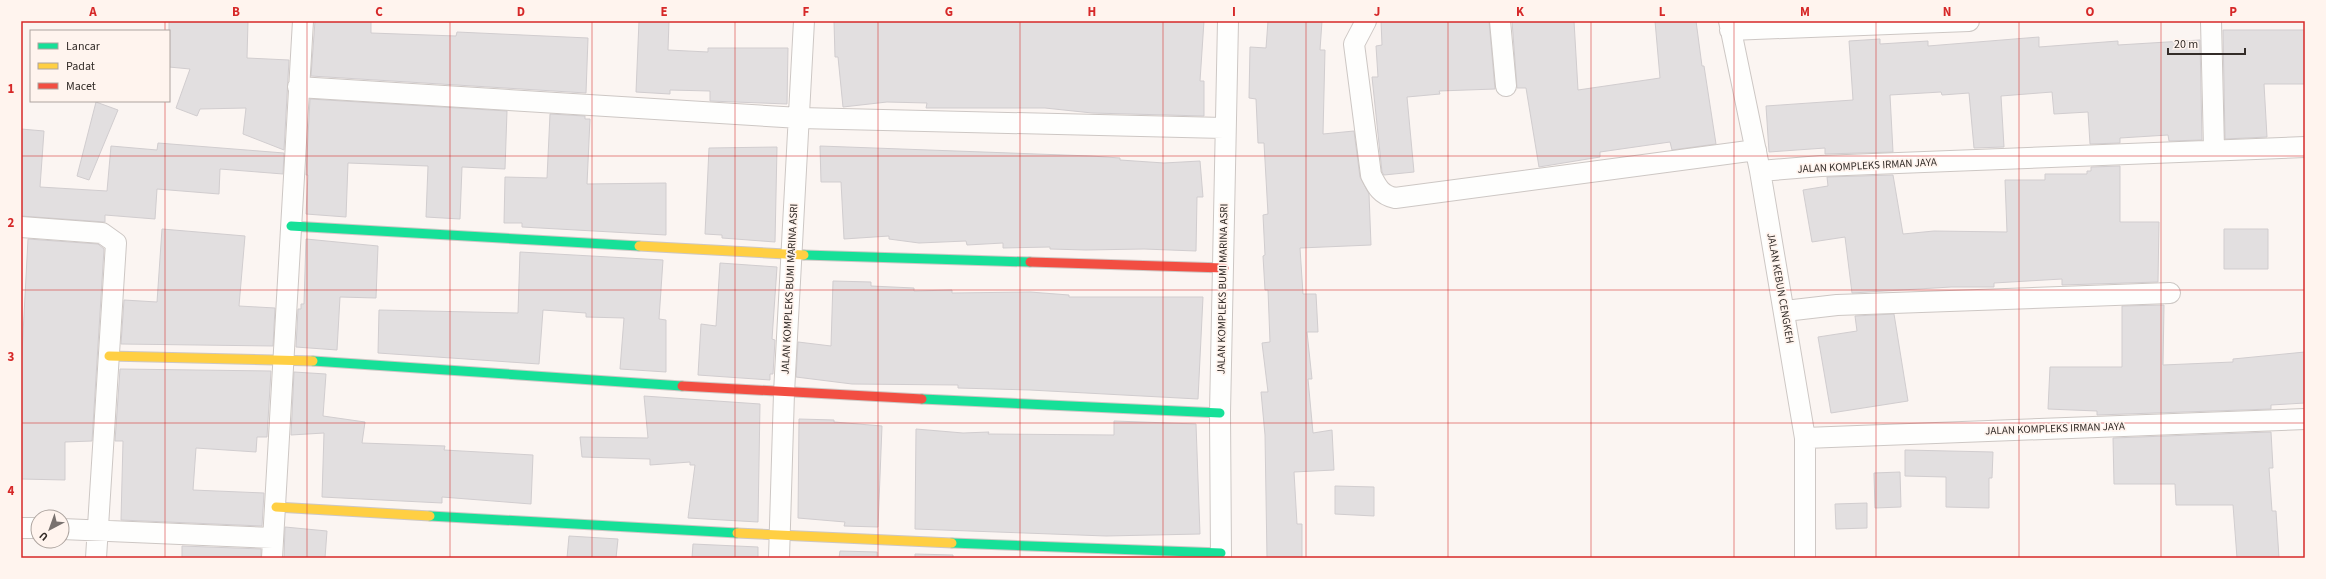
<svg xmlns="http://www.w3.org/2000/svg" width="2326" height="579" viewBox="0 0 2326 579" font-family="'Source Sans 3',sans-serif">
<rect width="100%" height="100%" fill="#fbf5f2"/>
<!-- building -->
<path fill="#e2dfe0" stroke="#d1cdcf" d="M 169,21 L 248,21 L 247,58 L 289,60 L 284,150 L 243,134 L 246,108 L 200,109 L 197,116 L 176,108 L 190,69 L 169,67 Z
M 315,21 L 371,21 L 371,33 L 456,36 L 457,32 L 588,38 L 586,93 L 311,76 Z
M 639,21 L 669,21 L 668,50 L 708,52 L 708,48 L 788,48 L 787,104 L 710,101 L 710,91 L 670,90 L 670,94 L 636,92 Z
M 834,21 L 1204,21 L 1200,81 L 1204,81 L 1204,116 L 1092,113 L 1045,108 L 926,108 L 927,103 L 887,102 L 843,107 L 838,57 L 835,57 Z
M 1268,21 L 1322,21 L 1320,50 L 1325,50 L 1323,134 L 1354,131 L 1360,177 L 1369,194 L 1371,245 L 1300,248 L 1303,294 L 1316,294 L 1318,332 L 1307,332 L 1312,379 L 1308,379 L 1313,433 L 1332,430 L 1334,470 L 1294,472 L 1297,524 L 1302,524 L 1302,558 L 1267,558 L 1265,435 L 1261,392 L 1268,392 L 1262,343 L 1270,342 L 1268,290 L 1265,290 L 1263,256 L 1265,255 L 1263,215 L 1268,214 L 1264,143 L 1258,143 L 1256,99 L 1249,98 L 1250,47 L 1266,48 Z
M 1381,21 L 1489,21 L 1495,89 L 1439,91 L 1440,94 L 1407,97 L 1414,172 L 1384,175 L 1382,172 L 1372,77 L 1378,77 L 1376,46 L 1382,45 Z
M 1512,21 L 1574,21 L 1578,90 L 1660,78 L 1655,21 L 1696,21 L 1702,66 L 1704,66 L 1716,144 L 1672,150 L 1670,142 L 1600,152 L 1600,157 L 1539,167 L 1526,88 L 1517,88 Z
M 2223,30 L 2305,30 L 2305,84 L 2264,84 L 2267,137 L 2225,139 Z
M 2039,37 L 2039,47 L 2118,41 L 2118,45 L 2200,40 L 2202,140 L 2169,141 L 2168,135 L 2120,138 L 2120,143 L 2090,144 L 2088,112 L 2054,114 L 2052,92 L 2001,96 L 2004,147 L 1974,148 L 1969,93 L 1942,95 L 1941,92 L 1890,95 L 1893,152 L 1825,154 L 1825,148 L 1769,152 L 1766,106 L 1853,100 L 1849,41 L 1880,39 L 1880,44 L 1928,41 L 1928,46 Z
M 310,99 L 507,111 L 505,169 L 462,167 L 460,219 L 426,217 L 428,166 L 348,163 L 346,217 L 306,214 L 308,175 L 306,175 Z
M 96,102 L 118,110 L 89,180 L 77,176 Z
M 550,114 L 585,116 L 585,119 L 590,119 L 587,184 L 666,183 L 666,235 L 522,227 L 522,223 L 504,223 L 505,177 L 547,178 Z
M 21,129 L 44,131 L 40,187 L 107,191 L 111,146 L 157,150 L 158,143 L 284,153 L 283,174 L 220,169 L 219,194 L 157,189 L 155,219 L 105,215 L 105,222 L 21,216 Z
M 820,146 L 1091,156 L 1120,158 L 1120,160 L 1164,163 L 1200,161 L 1203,197 L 1197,197 L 1196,251 L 1144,249 L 1086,250 L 1050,249 L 1050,247 L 1003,248 L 1003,243 L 967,245 L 966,241 L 919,243 L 889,239 L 889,236 L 844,239 L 841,182 L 821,182 Z
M 777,147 L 775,242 L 722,238 L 722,235 L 705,234 L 709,148 Z
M 2120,166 L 2120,222 L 2159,222 L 2158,282 L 2062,285 L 2062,279 L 1994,283 L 1994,287 L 1951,287 L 1852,293 L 1845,237 L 1812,242 L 1803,190 L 1828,186 L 1827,177 L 1893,175 L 1903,234 L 1934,231 L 2007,232 L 2005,180 L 2045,180 L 2045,174 L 2087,174 L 2087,171 L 2091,171 L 2091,167 Z
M 162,229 L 245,236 L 239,306 L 275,308 L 273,346 L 121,344 L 124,300 L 157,302 Z
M 2224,229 L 2268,229 L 2268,269 L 2224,269 Z
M 28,239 L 98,244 L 104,249 L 92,441 L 65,442 L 65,480 L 21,479 L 21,372 Z
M 306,239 L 378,246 L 376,298 L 340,297 L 337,350 L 296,347 L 298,309 L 301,309 L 301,304 L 304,304 Z
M 520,252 L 663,260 L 659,319 L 666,320 L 666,372 L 620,369 L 624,318 L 586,317 L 586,313 L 543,310 L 539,364 L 378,353 L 379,310 L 518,313 Z
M 720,263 L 777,267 L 772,339 L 775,340 L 773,374 L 770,374 L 770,380 L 698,375 L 701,324 L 716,326 Z
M 833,281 L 871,282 L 871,286 L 914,288 L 914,291 L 952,290 L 952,293 L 1030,292 L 1069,295 L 1069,297 L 1203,297 L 1198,399 L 1030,390 L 958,388 L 958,385 L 852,384 L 796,377 L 798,342 L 831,346 Z
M 2164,305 L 2163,365 L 2233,362 L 2233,359 L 2305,352 L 2305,403 L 2271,405 L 2271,409 L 2097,415 L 2097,411 L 2048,409 L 2050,367 L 2122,367 L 2122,306 Z
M 1894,314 L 1908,401 L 1831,413 L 1818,337 L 1857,331 L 1855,316 Z
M 120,369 L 271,371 L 267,437 L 257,437 L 256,452 L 196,448 L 193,490 L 264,493 L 262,526 L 121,520 L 123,441 L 115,441 Z
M 294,372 L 326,374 L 323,416 L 365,422 L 362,443 L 445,446 L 444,450 L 533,455 L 531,504 L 442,497 L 442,503 L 322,497 L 324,433 L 291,435 Z
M 644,396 L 760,404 L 758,522 L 688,518 L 695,465 L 690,465 L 690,462 L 650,465 L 650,459 L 582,457 L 580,437 L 648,438 Z
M 799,419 L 834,420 L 834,422 L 882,426 L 878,527 L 844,526 L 845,522 L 798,518 Z
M 1114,421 L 1196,424 L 1200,534 L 1106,536 L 915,529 L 916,429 L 963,433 L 989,432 L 988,434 L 1114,435 Z
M 2271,432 L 2273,468 L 2269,468 L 2272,511 L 2276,511 L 2279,558 L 2237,558 L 2233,505 L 2176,505 L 2175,484 L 2114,484 L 2113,438 Z
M 1905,450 L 1993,452 L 1992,478 L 1989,478 L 1989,508 L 1946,507 L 1946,477 L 1905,476 Z
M 1900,472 L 1901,507 L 1875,508 L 1874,473 Z
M 1335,486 L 1374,487 L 1374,516 L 1335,514 Z
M 1867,503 L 1867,528 L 1836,529 L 1835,504 Z
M 285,527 L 327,531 L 325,558 L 284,558 Z
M 569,536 L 618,539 L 616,558 L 567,558 Z
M 693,544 L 758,547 L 758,558 L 692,558 Z
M 182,546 L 261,549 L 261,558 L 182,558 Z
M 840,551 L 877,552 L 877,558 L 839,558 Z
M 915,554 L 953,555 L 953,558 L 915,558 Z"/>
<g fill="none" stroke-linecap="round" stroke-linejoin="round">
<!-- street casing -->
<g stroke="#cdc7c4" stroke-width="22">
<path id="street" d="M 1366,21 L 1354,44 L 1371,175 C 1377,187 1381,195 1395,198 L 1756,150
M 1500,21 L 1506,86
M 1729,21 L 1760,171 L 1805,438 L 1805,558
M 2211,21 L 2214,149
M 1730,30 L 1969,21
M 298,87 L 800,118 L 1224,128
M 1760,171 L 1821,166 L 2305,147
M 21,227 L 102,233 L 116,243 L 96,558
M 1785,311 L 1837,305 L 2170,293
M 1805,438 L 2305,419
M 21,528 L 38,528
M 62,529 L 273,538
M 272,558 L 303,21
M 779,558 L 784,393 L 804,21
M 1221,558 L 1220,413 L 1228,21"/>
</g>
<!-- fast casing -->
<g stroke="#cdc7c4" stroke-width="11">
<path id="fast" d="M 291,226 L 639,246
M 804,255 L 1030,262
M 313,361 L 682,386
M 922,399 L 1220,413
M 430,516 L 737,533
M 952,543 L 1221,553"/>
</g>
<!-- slow casing -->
<g stroke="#cdc7c4" stroke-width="11">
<path id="slow" d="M 639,246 L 804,255
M 109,356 L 313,361
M 276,507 L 430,516
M 737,533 L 952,543"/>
</g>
<!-- jam casing -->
<g stroke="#cdc7c4" stroke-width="11">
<path id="jam" d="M 1030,262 L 1224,268
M 682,386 L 922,399"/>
</g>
<!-- street -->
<use href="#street" stroke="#fefefd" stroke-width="20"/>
<!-- fast -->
<use href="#fast" stroke="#16e098" stroke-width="9"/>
<!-- slow -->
<use href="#slow" stroke="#ffcf43" stroke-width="9"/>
<!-- jam -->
<use href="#jam" stroke="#f24e42" stroke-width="9"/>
</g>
<!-- grid -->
<path fill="none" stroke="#d62828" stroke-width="1" stroke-opacity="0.55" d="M 165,21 L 165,31M 307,21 L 307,558M 450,21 L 450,558M 592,21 L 592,558M 735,21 L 735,558M 878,21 L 878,558M 1020,21 L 1020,558M 1163,21 L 1163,558M 1306,21 L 1306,558M 1448,21 L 1448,558M 1591,21 L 1591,558M 1734,21 L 1734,558M 1876,21 L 1876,558M 2019,21 L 2019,558M 2161,21 L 2161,558M 165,101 L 165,558M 21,156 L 2305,156M 21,290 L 2305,290M 21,423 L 2305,423"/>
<g text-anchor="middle" stroke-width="3.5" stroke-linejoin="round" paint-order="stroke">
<!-- street labels -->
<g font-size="11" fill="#332c28" stroke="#fff4ee">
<text transform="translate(1867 165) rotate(-3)" y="4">JALAN KOMPLEKS IRMAN JAYA</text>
<text transform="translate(1781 288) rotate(80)" y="4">JALAN KEBUN CENGKEH</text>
<text transform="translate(789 289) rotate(-87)" y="4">JALAN KOMPLEKS BUMI MARINA ASRI</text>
<text transform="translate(1222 289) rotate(-89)" y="4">JALAN KOMPLEKS BUMI MARINA ASRI</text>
<text transform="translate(2055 428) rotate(-2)" y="4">JALAN KOMPLEKS IRMAN JAYA</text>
</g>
</g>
<!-- border -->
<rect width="2326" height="579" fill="none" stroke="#fff4ee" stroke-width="44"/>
<!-- legend -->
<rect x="30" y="30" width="140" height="72" fill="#fff4ee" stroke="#ada49f"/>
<rect x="38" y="43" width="20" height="6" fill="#16e098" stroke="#ada49f"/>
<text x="66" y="50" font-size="12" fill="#332c28">Lancar</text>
<rect x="38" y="63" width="20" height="6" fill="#ffcf43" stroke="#ada49f"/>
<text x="66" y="70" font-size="12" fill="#332c28">Padat</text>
<rect x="38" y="83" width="20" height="6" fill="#f24e42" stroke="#ada49f"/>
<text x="66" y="90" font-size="12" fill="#332c28">Macet</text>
<!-- north arrow -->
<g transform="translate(50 529) rotate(221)"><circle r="19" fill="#fff4ee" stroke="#ada49f"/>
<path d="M0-3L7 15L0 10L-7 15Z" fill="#79726f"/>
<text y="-6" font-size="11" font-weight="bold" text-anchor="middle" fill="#332c28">U</text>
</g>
<!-- scale -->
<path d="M2168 48v6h77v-6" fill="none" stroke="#332c28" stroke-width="2"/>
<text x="2174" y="48" font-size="12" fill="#332c28" stroke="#fff4ee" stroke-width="3" paint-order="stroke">20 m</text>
<rect x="22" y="22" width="2282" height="535" fill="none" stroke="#d62828" stroke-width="1.5"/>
<g font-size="13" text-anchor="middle" font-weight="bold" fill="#d62828">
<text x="93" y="16">A</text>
<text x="236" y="16">B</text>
<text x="379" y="16">C</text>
<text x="521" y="16">D</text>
<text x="664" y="16">E</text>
<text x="806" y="16">F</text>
<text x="949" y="16">G</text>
<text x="1092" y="16">H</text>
<text x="1234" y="16">I</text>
<text x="1377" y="16">J</text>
<text x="1520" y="16">K</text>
<text x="1662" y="16">L</text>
<text x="1805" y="16">M</text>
<text x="1947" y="16">N</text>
<text x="2090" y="16">O</text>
<text x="2233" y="16">P</text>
<text x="11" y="93">1</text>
<text x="11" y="227">2</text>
<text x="11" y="361">3</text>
<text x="11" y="495">4</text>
</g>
</svg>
